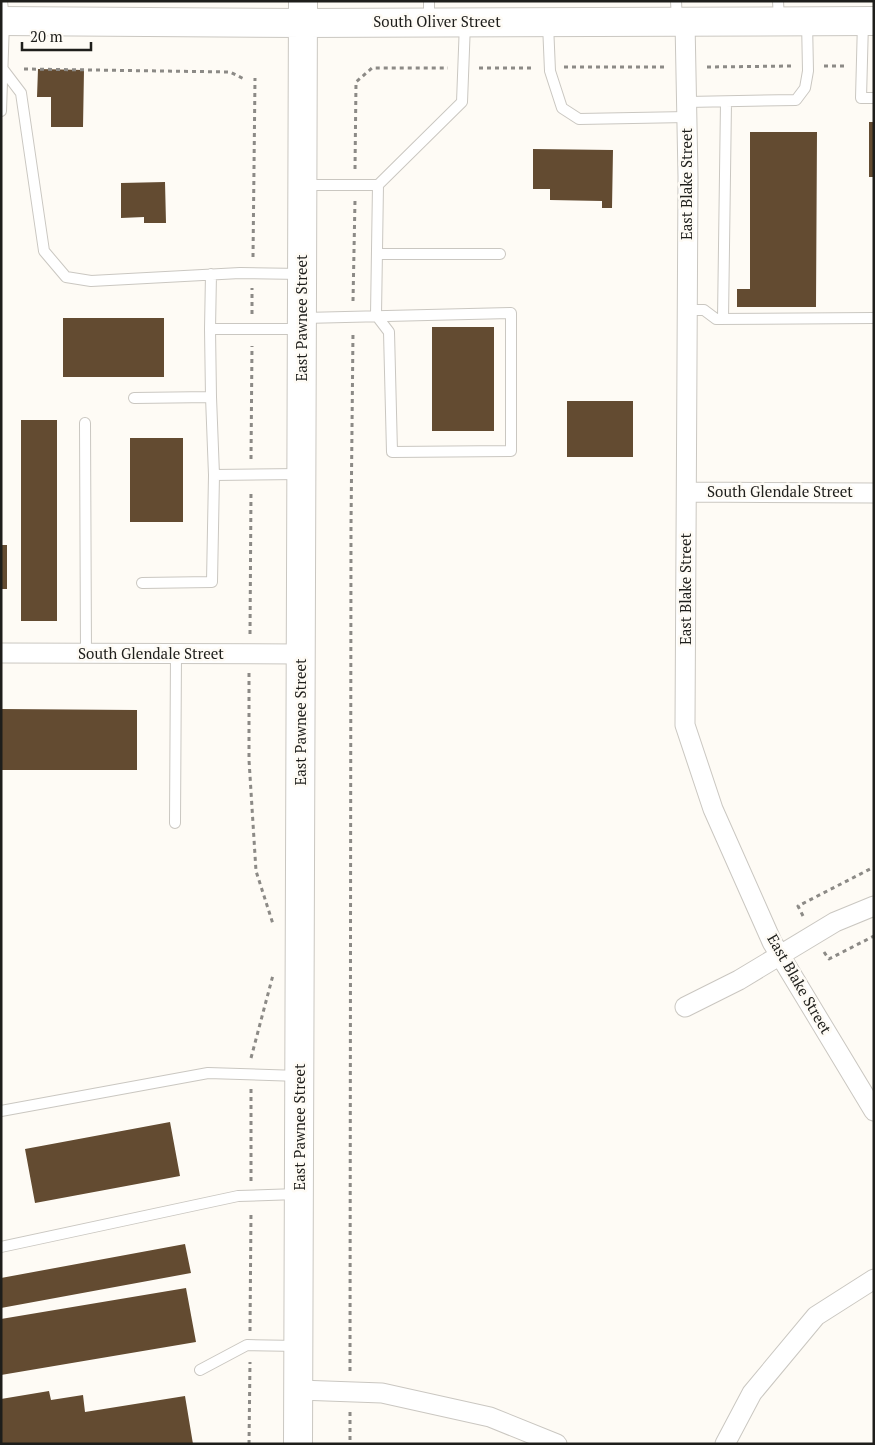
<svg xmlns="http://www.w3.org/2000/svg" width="875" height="1445" viewBox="0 0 875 1445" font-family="'PT Serif',serif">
<rect width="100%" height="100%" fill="#fefbf5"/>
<!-- building -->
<path fill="#634b31" d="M 38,69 L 84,70 L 83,127 L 51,127 L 51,97 L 37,97 Z
M 869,122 L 874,122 L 874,177 L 869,177 Z
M 750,132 L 817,132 L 816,307 L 737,307 L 737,289 L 750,289 Z
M 533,149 L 613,150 L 612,208 L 602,208 L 602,201 L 550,200 L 550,189 L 533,189 Z
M 165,182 L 166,223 L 144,223 L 144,217 L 121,218 L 121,183 Z
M 63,318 L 164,318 L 164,377 L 63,377 Z
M 432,327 L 494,327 L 494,431 L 432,431 Z
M 567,401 L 633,401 L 633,457 L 567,457 Z
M 21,420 L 57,420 L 57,621 L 21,621 Z
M 130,438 L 183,438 L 183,522 L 130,522 Z
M 1,545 L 7,545 L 7,589 L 1,589 Z
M 1,709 L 137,710 L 137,770 L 1,770 Z
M 170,1122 L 180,1176 L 35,1203 L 25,1149 Z
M 185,1244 L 191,1273 L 1,1308 L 1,1278 Z
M 186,1288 L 196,1342 L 1,1375 L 1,1319 Z
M 49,1391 L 51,1400 L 83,1395 L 85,1412 L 185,1396 L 193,1444 L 1,1444 L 1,1399 Z"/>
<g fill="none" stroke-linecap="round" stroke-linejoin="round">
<!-- service casing -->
<g stroke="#cac7c1" stroke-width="12">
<path id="service" d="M 429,1 L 429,22
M 676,1 L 677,21
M 778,1 L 779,20
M 863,22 L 861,98 L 874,98
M 548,24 L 550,71 L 562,108 L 579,119 L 687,117
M 2,68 L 21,93 L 44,251 L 66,277 L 91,281 L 240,273 L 301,274
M 687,102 L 796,100 L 805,88 L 808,71 L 807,21
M 1,111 L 4,21 L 2,1
M 303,185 L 378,185
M 377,254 L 500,254
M 211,274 L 210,329 L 301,329
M 687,310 L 704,310 L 716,319 L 874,318
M 304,318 L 511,313 L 511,451 L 392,452 L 389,332 L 376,315 L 378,185 L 462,102 L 465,23
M 723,319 L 726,102
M 210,329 L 211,397
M 134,398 L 211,397 L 214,475 L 300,474
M 85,423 L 86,654
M 142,583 L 212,582 L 214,475
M 175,823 L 176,654
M 1,1111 L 208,1073 L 299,1076
M 1,1247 L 238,1196 L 297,1194
M 200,1370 L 247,1345 L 298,1346"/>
</g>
<!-- minor casing -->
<g stroke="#cac7c1" stroke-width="21">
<path id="minor" d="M 685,22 L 688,177 L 685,725 L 713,809 L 772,942 L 874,1111
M 687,492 L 874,493
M 1,653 L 301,654
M 685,1007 L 739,980 L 835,922 L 874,906
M 299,1390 L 382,1393 L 490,1417 L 557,1444
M 725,1444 L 752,1393 L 816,1316 L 874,1279"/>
</g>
<!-- secondary casing -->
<g stroke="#cac7c1" stroke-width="30">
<path id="secondary" d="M 1,21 L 303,23 L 874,21
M 298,1444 L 303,1"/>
</g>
<!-- path -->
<path stroke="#8c8a86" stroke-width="3" stroke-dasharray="4 4" stroke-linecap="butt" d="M 824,66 L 846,66
M 564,67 L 666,67
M 707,67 L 793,66
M 479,68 L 533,68
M 24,69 L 230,72 L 244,79
M 355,169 L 356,82 L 372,68 L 448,68
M 253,257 L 255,78
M 353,301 L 355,200
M 252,314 L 252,288
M 251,459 L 252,346
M 250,634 L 251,491
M 249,673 L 249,760 L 256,871 L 273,924
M 803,916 L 798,906 L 874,867
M 824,952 L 829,959 L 874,936
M 251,1058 L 273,975
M 251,1089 L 251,1181
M 250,1331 L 251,1212
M 350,1371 L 351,525 L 353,332
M 350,1412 L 350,1444
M 249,1444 L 250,1362"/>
<!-- service -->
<use href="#service" stroke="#fff" stroke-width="10"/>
<!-- minor -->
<use href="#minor" stroke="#fff" stroke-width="19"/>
<!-- secondary -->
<use href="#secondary" stroke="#fff" stroke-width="28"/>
</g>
<g text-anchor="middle" stroke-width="5" stroke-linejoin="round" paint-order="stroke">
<!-- street labels -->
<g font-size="15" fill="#1e1e1b" stroke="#fefbf5">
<text x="437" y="27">South Oliver Street</text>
<text transform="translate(687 184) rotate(-90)" y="5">East Blake Street</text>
<text transform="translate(302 318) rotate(-90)" y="5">East Pawnee Street</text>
<text x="780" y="497">South Glendale Street</text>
<text transform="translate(686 589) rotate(-90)" y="5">East Blake Street</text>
<text x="151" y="659">South Glendale Street</text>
<text transform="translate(301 722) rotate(-90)" y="5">East Pawnee Street</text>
<text transform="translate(799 984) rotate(60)" y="5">East Blake Street</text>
<text transform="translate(300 1127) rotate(-90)" y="5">East Pawnee Street</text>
</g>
</g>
<!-- border -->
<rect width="875" height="1445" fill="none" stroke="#1e1e1b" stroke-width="5"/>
<!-- scale -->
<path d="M22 42v8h69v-8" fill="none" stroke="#1e1e1b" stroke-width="2.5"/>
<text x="30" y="42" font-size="15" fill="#1e1e1b" stroke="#fefbf5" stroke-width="4" paint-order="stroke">20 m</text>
</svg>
